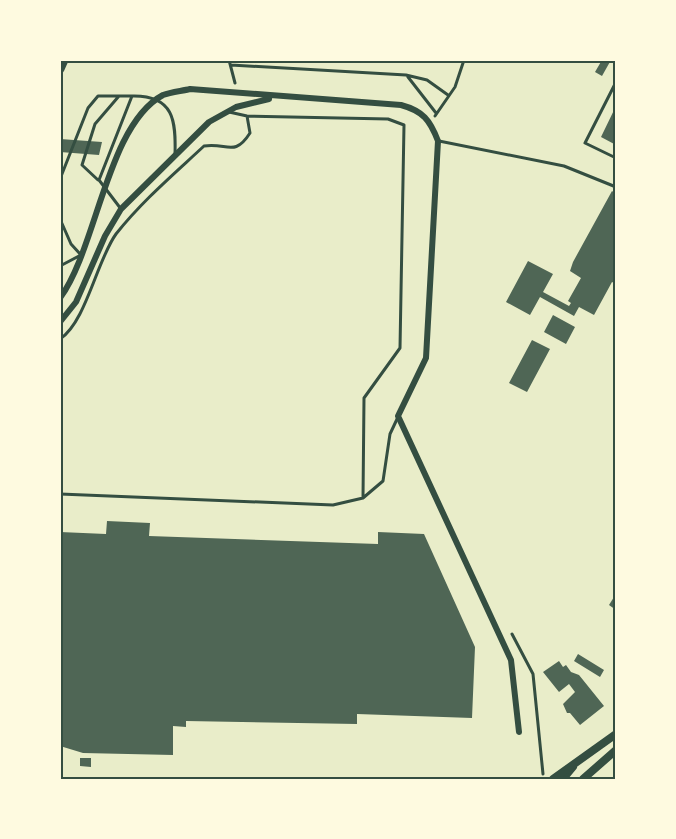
<svg xmlns="http://www.w3.org/2000/svg" width="676" height="839" viewBox="0 0 676 839" font-family="'Fira Sans',sans-serif">
<rect width="100%" height="100%" fill="#e9edc9"/>
<!-- building -->
<path fill="#4f6655" d="M 602,60 L 611,60 L 602,76 L 595,72 Z
M 616,106 L 616,145 L 601,137 Z
M 60,139 L 102,142 L 99,155 L 60,152 Z
M 612,191 L 616,194 L 616,284 L 612,282 L 594,315 L 579,307 L 574,316 L 540,297 L 530,315 L 506,302 L 528,261 L 553,274 L 543,292 L 569,306 L 571,303 L 568,301 L 581,278 L 570,271 L 573,262 Z
M 553,315 L 575,327 L 566,344 L 544,332 Z
M 532,340 L 550,349 L 527,392 L 509,383 Z
M 107,521 L 150,523 L 149,536 L 378,544 L 378,532 L 424,534 L 475,647 L 472,718 L 357,714 L 357,724 L 186,721 L 186,727 L 173,726 L 173,755 L 83,753 L 60,746 L 60,532 L 106,534 Z
M 614,597 L 616,598 L 616,610 L 609,605 Z
M 578,654 L 604,670 L 600,677 L 574,661 Z
M 559,661 L 563,667 L 566,665 L 571,672 L 579,675 L 604,706 L 580,725 L 570,713 L 567,713 L 563,704 L 575,692 L 569,684 L 559,692 L 543,672 Z
M 80,758 L 91,758 L 91,767 L 80,766 Z"/>
<g fill="none" stroke-linecap="round" stroke-linejoin="round">
<!-- path -->
<path stroke="#344e41" stroke-width="3" d="M 229,60 L 235,83
M 231,65 L 406,75 L 427,80 L 448,95
M 408,77 L 436,113
M 435,116 L 455,87 L 464,60
M 512,634 L 533,674 L 543,774"/>
<!-- service -->
<path stroke="#344e41" stroke-width="3" d="M 616,82 L 585,143 L 616,158
M 229,112 L 247,116 L 388,119 L 404,125 L 400,348 L 364,398 L 363,498
M 439,141 L 564,166 L 616,187
M 60,179 L 88,108 L 98,96 L 119,96
M 98,180 L 82,165 L 95,124 L 119,96 L 132,96
M 121,209 L 99,180 L 132,96 C 174,95 176,121 175,154
M 60,219 L 71,244 L 81,255 L 60,266
M 60,339 C 86,322 97,260 116,234 C 142,201 174,174 204,146 C 227,142 234,158 250,133 L 247,116
M 60,494 L 333,505 L 363,498 L 383,481 L 390,434 L 398,417"/>
<!-- minor -->
<path stroke="#344e41" stroke-width="6" d="M 60,298 C 97,248 107,125 163,95 C 171,92 182,91 190,89 L 401,105 C 423,111 430,120 438,141 L 426,358 L 398,416 L 511,660 L 519,732
M 60,322 L 76,302 L 105,236 L 121,209 L 209,122 L 236,107 L 269,99
M 564,779 L 574,767"/>
<!-- tertiary -->
<path stroke="#344e41" stroke-width="8" d="M 553,779 L 616,734
M 583,779 L 616,750"/>
<!-- primary -->
<path stroke="#344e41" stroke-width="9" d="M 60,69 L 64,60"/>
</g>
<!-- border -->
<rect width="676" height="839" fill="none" stroke="#fefae0" stroke-width="123"/>
<rect x="62" y="62" width="552" height="716" fill="none" stroke="#344e41" stroke-width="2"/>
</svg>
